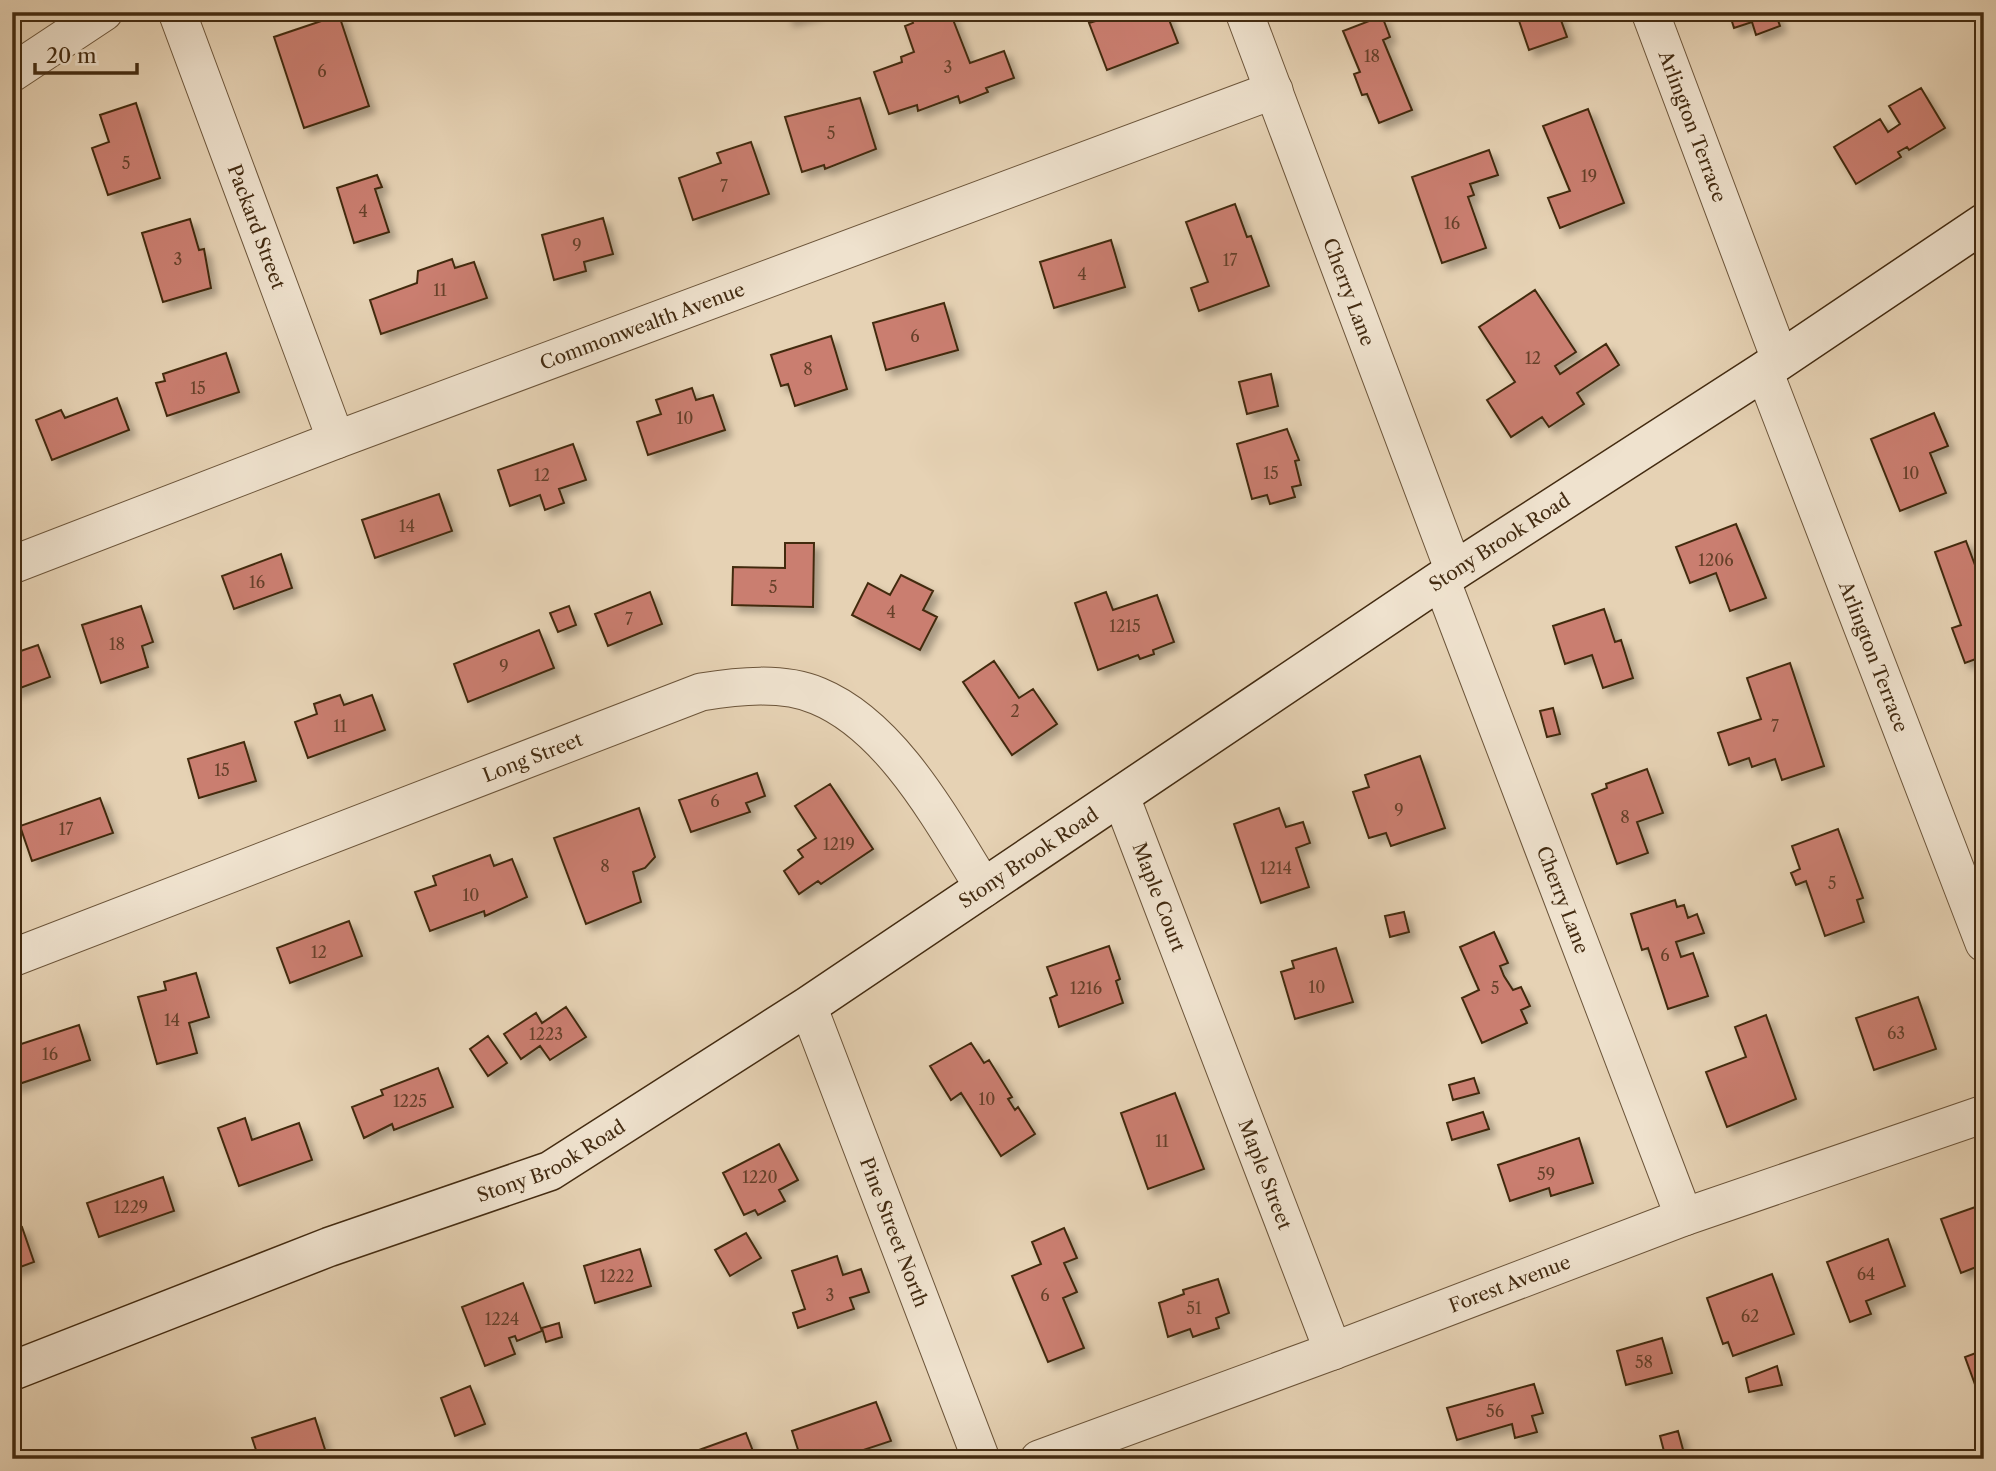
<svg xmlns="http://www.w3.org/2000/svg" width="1996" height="1471" viewBox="0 0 1996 1471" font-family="'Libre Caslon Text',serif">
<defs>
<filter id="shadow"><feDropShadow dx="6" dy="6" stdDeviation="3.5" flood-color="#0004"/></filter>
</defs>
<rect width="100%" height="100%" fill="#e6d2b4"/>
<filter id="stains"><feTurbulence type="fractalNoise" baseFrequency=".00286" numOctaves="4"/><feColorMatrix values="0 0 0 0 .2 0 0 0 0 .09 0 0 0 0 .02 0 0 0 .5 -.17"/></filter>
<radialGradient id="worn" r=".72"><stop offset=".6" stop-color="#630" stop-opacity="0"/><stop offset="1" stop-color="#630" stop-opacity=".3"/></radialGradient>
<!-- building -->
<path fill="#ca7e70" stroke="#432b11" stroke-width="2" filter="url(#shadow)" d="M 786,12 L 816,12 L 816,13 L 788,20 Z
M 925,12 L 926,16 L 950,12 L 970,63 L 1004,51 L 1014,78 L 986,88 L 988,92 L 960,103 L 958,96 L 918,111 L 917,105 L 889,114 L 874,72 L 902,62 L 901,57 L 914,52 L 905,26 L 913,23 L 910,14 Z
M 1100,12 L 1166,12 L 1178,43 L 1107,70 L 1089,23 L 1102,19 Z
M 1516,12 L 1558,12 L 1567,37 L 1529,50 Z
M 1729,12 L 1775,12 L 1780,26 L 1756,35 L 1752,22 L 1734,28 Z
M 339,15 L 369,106 L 304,128 L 274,37 Z
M 1382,16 L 1390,37 L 1383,40 L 1412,110 L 1379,123 L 1367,94 L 1362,95 L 1354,74 L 1360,72 L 1343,31 Z
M 1921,88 L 1945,128 L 1909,150 L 1907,147 L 1898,152 L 1901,157 L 1856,184 L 1834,147 L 1880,119 L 1888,132 L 1900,124 L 1889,106 Z
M 860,98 L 876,149 L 825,169 L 824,165 L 802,172 L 785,117 Z
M 136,103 L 160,178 L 108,195 L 92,148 L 109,142 L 100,115 Z
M 1588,109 L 1624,203 L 1560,228 L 1548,198 L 1570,191 L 1543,126 Z
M 751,142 L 769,194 L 693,220 L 679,178 L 721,163 L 717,153 Z
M 1489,150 L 1498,175 L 1470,184 L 1474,195 L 1468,197 L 1486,248 L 1442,263 L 1412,177 Z
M 377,175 L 382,187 L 375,189 L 389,232 L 354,243 L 337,188 Z
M 1235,204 L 1247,237 L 1251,236 L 1269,286 L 1199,311 L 1191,288 L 1208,282 L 1186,222 Z
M 603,218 L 613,254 L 584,262 L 586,271 L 554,280 L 542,235 Z
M 190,219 L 199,250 L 204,249 L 211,288 L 163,302 L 142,233 Z
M 1111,240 L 1125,287 L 1054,308 L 1040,262 Z
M 452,259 L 455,268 L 474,262 L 487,298 L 381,334 L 370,300 L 417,283 L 418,271 Z
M 1535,290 L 1576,352 L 1555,366 L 1560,374 L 1606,344 L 1619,365 L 1577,393 L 1584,404 L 1549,427 L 1542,417 L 1511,437 L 1487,400 L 1515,382 L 1479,327 Z
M 944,303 L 958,350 L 886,370 L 873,323 Z
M 831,336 L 847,389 L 795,406 L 788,384 L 781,386 L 771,355 Z
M 1984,347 L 1984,370 L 1976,350 Z
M 226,353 L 239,392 L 167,416 L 156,383 L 165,381 L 163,374 Z
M 1271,374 L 1278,406 L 1247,414 L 1239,382 Z
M 692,388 L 696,400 L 713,395 L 725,430 L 648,455 L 637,422 L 661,414 L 656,400 Z
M 117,398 L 129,430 L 52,460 L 36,420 L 61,410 L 65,418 Z
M 1934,413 L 1948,446 L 1930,453 L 1946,493 L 1900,511 L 1871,439 Z
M 1287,429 L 1299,460 L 1295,461 L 1301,485 L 1292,487 L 1295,497 L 1270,504 L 1267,495 L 1252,499 L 1237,444 Z
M 573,444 L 586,480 L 559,489 L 564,503 L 545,510 L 540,495 L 510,506 L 498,470 Z
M 439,494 L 452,531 L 375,558 L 362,520 Z
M 1736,524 L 1766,598 L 1730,611 L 1716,573 L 1690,583 L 1676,547 Z
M 1966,541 L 1975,565 L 1984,562 L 1984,656 L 1965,663 L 1952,628 L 1961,625 L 1935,552 Z
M 785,543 L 814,543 L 813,607 L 732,605 L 733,567 L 785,568 Z
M 281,554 L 292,588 L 234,609 L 222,576 Z
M 901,575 L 933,591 L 923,610 L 937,617 L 920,650 L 852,615 L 868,583 L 890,595 Z
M 650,592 L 662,624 L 608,646 L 595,614 Z
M 1106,592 L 1113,610 L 1157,595 L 1174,642 L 1153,650 L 1154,654 L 1140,659 L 1138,655 L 1098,670 L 1075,603 Z
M 141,606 L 153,642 L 142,646 L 148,667 L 101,683 L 82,625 Z
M 569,606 L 576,625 L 558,632 L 550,613 Z
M 1604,609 L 1615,642 L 1621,640 L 1633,678 L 1603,688 L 1592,655 L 1565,664 L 1553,626 Z
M 539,630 L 554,668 L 468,702 L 454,664 Z
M 38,645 L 50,677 L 12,691 L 12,654 Z
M 994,661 L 1019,698 L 1033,689 L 1057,724 L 1012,755 L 963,682 Z
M 1790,663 L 1824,766 L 1782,780 L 1775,759 L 1752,767 L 1749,758 L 1729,765 L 1718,733 L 1761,719 L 1747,678 Z
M 340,695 L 344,705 L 372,695 L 385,730 L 308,758 L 295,722 L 317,714 L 314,704 Z
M 1553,708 L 1560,734 L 1547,737 L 1540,711 Z
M 244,742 L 256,781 L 199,798 L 188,759 Z
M 1420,756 L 1445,828 L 1391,846 L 1386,833 L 1369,838 L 1353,792 L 1369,787 L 1365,775 Z
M 1647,769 L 1663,813 L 1637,822 L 1648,853 L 1617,864 L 1592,794 L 1607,788 L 1606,784 Z
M 757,773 L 765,796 L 746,803 L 750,812 L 691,832 L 679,800 Z
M 830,784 L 873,849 L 821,884 L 818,881 L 799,894 L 784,871 L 803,857 L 798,850 L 816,838 L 795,806 Z
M 100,798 L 113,833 L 32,861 L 20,826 Z
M 639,808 L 655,857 L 645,868 L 633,872 L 641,902 L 586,924 L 554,838 Z
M 1279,808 L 1286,827 L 1303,822 L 1310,843 L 1296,848 L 1309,887 L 1261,903 L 1234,824 Z
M 1838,829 L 1863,898 L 1857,900 L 1864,922 L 1825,936 L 1806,881 L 1796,885 L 1791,873 L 1800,869 L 1792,846 Z
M 490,855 L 494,866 L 512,859 L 527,897 L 485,916 L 484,911 L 430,931 L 415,892 L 436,885 L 433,876 Z
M 1675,900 L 1677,907 L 1684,905 L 1688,918 L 1697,914 L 1704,933 L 1676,942 L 1681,957 L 1693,953 L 1708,996 L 1668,1009 L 1648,948 L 1642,950 L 1631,914 Z
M 1404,912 L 1409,932 L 1390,937 L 1385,916 Z
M 349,921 L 362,956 L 290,983 L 277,948 Z
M 1494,932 L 1508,963 L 1500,966 L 1504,976 L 1513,990 L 1521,987 L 1530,1006 L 1521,1010 L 1527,1023 L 1482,1043 L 1462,998 L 1479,990 L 1460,947 Z
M 1109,946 L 1120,979 L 1116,981 L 1123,1003 L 1059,1027 L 1050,998 L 1057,995 L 1047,967 Z
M 1336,948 L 1353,1002 L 1295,1019 L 1281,972 L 1294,968 L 1292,961 Z
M 196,973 L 209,1017 L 189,1023 L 197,1053 L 157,1064 L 138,997 L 166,990 L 164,982 Z
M 1918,997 L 1936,1049 L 1874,1070 L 1856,1018 Z
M 566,1007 L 586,1037 L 550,1060 L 540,1046 L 521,1059 L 504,1034 L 536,1013 L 542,1023 Z
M 1766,1015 L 1796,1099 L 1727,1127 L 1706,1072 L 1746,1057 L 1735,1027 Z
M 79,1025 L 90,1060 L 13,1086 L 12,1047 Z
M 488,1036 L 507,1063 L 488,1076 L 470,1049 Z
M 971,1043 L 984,1063 L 989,1060 L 1012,1097 L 1008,1099 L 1015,1110 L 1018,1107 L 1035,1134 L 1001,1156 L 961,1093 L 951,1100 L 930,1066 Z
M 438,1068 L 453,1107 L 394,1130 L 392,1124 L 364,1138 L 352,1107 L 383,1095 L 381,1090 Z
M 1474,1078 L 1479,1093 L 1453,1100 L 1449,1085 Z
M 1175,1093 L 1204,1169 L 1148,1189 L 1121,1113 Z
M 1483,1112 L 1489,1129 L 1452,1140 L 1447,1123 Z
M 245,1118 L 252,1140 L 299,1123 L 312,1160 L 239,1186 L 218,1128 Z
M 1579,1138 L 1593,1183 L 1551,1196 L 1549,1188 L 1510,1201 L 1498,1165 Z
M 779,1144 L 798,1180 L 779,1190 L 785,1201 L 758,1215 L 755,1210 L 744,1215 L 723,1173 Z
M 163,1177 L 174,1211 L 99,1237 L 87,1203 Z
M 1984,1204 L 1984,1264 L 1961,1273 L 1941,1219 Z
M 22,1227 L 34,1262 L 12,1270 L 12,1231 Z
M 1064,1228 L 1077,1258 L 1064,1263 L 1077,1292 L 1063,1298 L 1084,1348 L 1048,1362 L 1012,1276 L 1041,1264 L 1032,1242 Z
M 746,1233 L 761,1258 L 730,1276 L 715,1250 Z
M 1888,1239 L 1905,1286 L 1866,1301 L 1871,1314 L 1850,1322 L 1827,1262 Z
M 640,1249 L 651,1286 L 595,1303 L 584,1266 Z
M 837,1256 L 843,1275 L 861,1269 L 869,1292 L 850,1298 L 854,1309 L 798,1328 L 793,1313 L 805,1309 L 792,1271 Z
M 1772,1274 L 1794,1334 L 1733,1356 L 1728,1342 L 1723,1344 L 1707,1298 Z
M 1218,1279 L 1229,1313 L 1216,1318 L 1219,1328 L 1193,1337 L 1190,1329 L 1168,1337 L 1159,1303 L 1184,1294 L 1183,1290 Z
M 523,1283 L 542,1331 L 517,1341 L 515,1336 L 509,1338 L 515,1354 L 485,1366 L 462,1307 Z
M 559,1323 L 562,1337 L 546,1342 L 542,1328 Z
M 1662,1338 L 1672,1373 L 1626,1385 L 1617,1351 Z
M 1984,1350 L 1984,1409 L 1965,1357 Z
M 1777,1366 L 1782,1385 L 1749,1392 L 1746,1378 Z
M 1534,1384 L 1543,1413 L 1532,1416 L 1537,1432 L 1515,1438 L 1512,1424 L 1457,1440 L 1447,1408 Z
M 470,1386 L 485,1424 L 455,1436 L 441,1398 Z
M 876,1402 L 891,1441 L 836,1459 L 801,1459 L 792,1431 Z
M 315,1418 L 328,1459 L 242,1459 L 241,1454 L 256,1450 L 252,1438 Z
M 1678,1431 L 1685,1457 L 1666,1459 L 1660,1436 Z
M 746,1433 L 756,1459 L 674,1459 Z"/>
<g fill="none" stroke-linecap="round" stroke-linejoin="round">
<!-- minor casing -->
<g stroke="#6c553a" stroke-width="39">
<g id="minor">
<path id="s1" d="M 177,12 L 336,440"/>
<path id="s2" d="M 1244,12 L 1454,571"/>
<path id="s3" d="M 1650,12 L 1780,359"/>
<path d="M 12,73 L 104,12"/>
<path id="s4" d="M 1764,371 L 1984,943"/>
<path id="s5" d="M 12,565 L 336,440 L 1274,90"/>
<path id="s6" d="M 1442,582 L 1684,1217"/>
<path id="s7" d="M 1121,797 L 1333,1351"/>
<path id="s8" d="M 12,958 L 701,692 C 738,686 783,681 818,696 C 893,727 943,823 984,888"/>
<path id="s9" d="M 808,1006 L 981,1459"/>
<path id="s10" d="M 1039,1459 L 1333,1351 L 1684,1217 L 1984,1114"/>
</g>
</g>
<!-- secondary casing -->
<g stroke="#432b11" stroke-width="41">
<g id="secondary">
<path id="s11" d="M 12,1371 L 329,1247 L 550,1171 L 808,1006 L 1454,571 L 1764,371 L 1984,223"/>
</g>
</g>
<!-- minor -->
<use href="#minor" stroke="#efe2ce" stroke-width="37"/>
<!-- secondary -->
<use href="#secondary" stroke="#efe2ce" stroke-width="38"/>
</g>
<g text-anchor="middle" stroke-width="6" stroke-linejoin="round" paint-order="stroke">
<!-- number labels -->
<g font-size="16" fill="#654029">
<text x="1372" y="62">18</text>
<text x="948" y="73">3</text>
<text x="322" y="77">6</text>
<text x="831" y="139">5</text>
<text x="126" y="169">5</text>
<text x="1589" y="182">19</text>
<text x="724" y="192">7</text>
<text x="363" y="217">4</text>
<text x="1452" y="229">16</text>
<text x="577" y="251">9</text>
<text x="178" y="265">3</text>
<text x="1230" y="266">17</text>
<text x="1082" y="280">4</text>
<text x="440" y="296">11</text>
<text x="915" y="342">6</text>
<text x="1533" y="364">12</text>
<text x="808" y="375">8</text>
<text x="198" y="394">15</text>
<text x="685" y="424">10</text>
<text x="1271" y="479">15</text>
<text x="1911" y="479">10</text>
<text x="542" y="481">12</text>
<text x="407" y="532">14</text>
<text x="1716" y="566">1206</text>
<text x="257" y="588">16</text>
<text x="773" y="593">5</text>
<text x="891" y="618">4</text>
<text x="629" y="625">7</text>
<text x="1125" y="632">1215</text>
<text x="117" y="650">18</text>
<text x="504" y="672">9</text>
<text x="1015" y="717">2</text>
<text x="340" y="732">11</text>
<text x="1775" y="732">7</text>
<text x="222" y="776">15</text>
<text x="715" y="807">6</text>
<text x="1399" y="816">9</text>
<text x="1625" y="823">8</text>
<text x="66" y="835">17</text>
<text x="839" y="850">1219</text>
<text x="605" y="872">8</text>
<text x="1276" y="874">1214</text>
<text x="1832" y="889">5</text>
<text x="471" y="901">10</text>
<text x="319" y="958">12</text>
<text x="1665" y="961">6</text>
<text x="1317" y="993">10</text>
<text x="1086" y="994">1216</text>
<text x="1495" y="994">5</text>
<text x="172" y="1026">14</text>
<text x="1896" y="1039">63</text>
<text x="546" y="1040">1223</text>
<text x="50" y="1060">16</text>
<text x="987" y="1105">10</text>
<text x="410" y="1107">1225</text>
<text x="1162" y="1147">11</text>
<text x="1546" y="1180">59</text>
<text x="760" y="1183">1220</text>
<text x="131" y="1213">1229</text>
<text x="1866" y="1280">64</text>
<text x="617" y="1282">1222</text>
<text x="830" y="1301">3</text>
<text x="1045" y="1301">6</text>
<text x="1194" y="1314">51</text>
<text x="1750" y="1322">62</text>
<text x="502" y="1325">1224</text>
<text x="1644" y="1368">58</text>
<text x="1495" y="1417">56</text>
</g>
<!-- street labels -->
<g font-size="19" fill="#432b11" stroke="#efe2ce">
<text dy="7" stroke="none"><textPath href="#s3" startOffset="122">Arlington Terrace</textPath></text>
<text dy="7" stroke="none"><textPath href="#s1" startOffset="229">Packard Street</textPath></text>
<text dy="7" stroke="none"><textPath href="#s2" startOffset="299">Cherry Lane</textPath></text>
<text dy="7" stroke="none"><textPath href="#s5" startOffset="674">Commonwealth Avenue</textPath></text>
<text dy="7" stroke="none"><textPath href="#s11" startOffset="1713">Stony Brook Road</textPath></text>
<text dy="7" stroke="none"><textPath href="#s4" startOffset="306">Arlington Terrace</textPath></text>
<text dy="7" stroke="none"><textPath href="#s8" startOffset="558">Long Street</textPath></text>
<text dy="7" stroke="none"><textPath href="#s11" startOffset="1146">Stony Brook Road</textPath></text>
<text dy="7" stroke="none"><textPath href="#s7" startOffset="107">Maple Court</textPath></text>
<text dy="7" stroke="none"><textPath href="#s6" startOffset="340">Cherry Lane</textPath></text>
<text dy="7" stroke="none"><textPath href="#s11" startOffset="579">Stony Brook Road</textPath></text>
<text dy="7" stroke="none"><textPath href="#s7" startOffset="404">Maple Street</textPath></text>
<text dy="7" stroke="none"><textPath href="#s9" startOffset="242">Pine Street North</textPath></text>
<text dy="7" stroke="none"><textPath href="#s10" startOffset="502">Forest Avenue</textPath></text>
</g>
</g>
<!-- margin -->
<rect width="1996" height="1471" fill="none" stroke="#e6d2b4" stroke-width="42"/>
<rect x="14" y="14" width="1968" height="1443" fill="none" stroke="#432b11" stroke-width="3.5"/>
<rect x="21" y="21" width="1954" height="1429" fill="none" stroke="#432b11" stroke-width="2"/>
<!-- scale -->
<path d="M35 63v10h102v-10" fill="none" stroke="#432b11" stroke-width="3.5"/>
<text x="46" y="63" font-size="21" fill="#432b11" stroke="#efe2ce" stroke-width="5" paint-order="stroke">20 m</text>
<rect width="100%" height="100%" filter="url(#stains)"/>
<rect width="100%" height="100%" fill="url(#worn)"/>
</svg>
